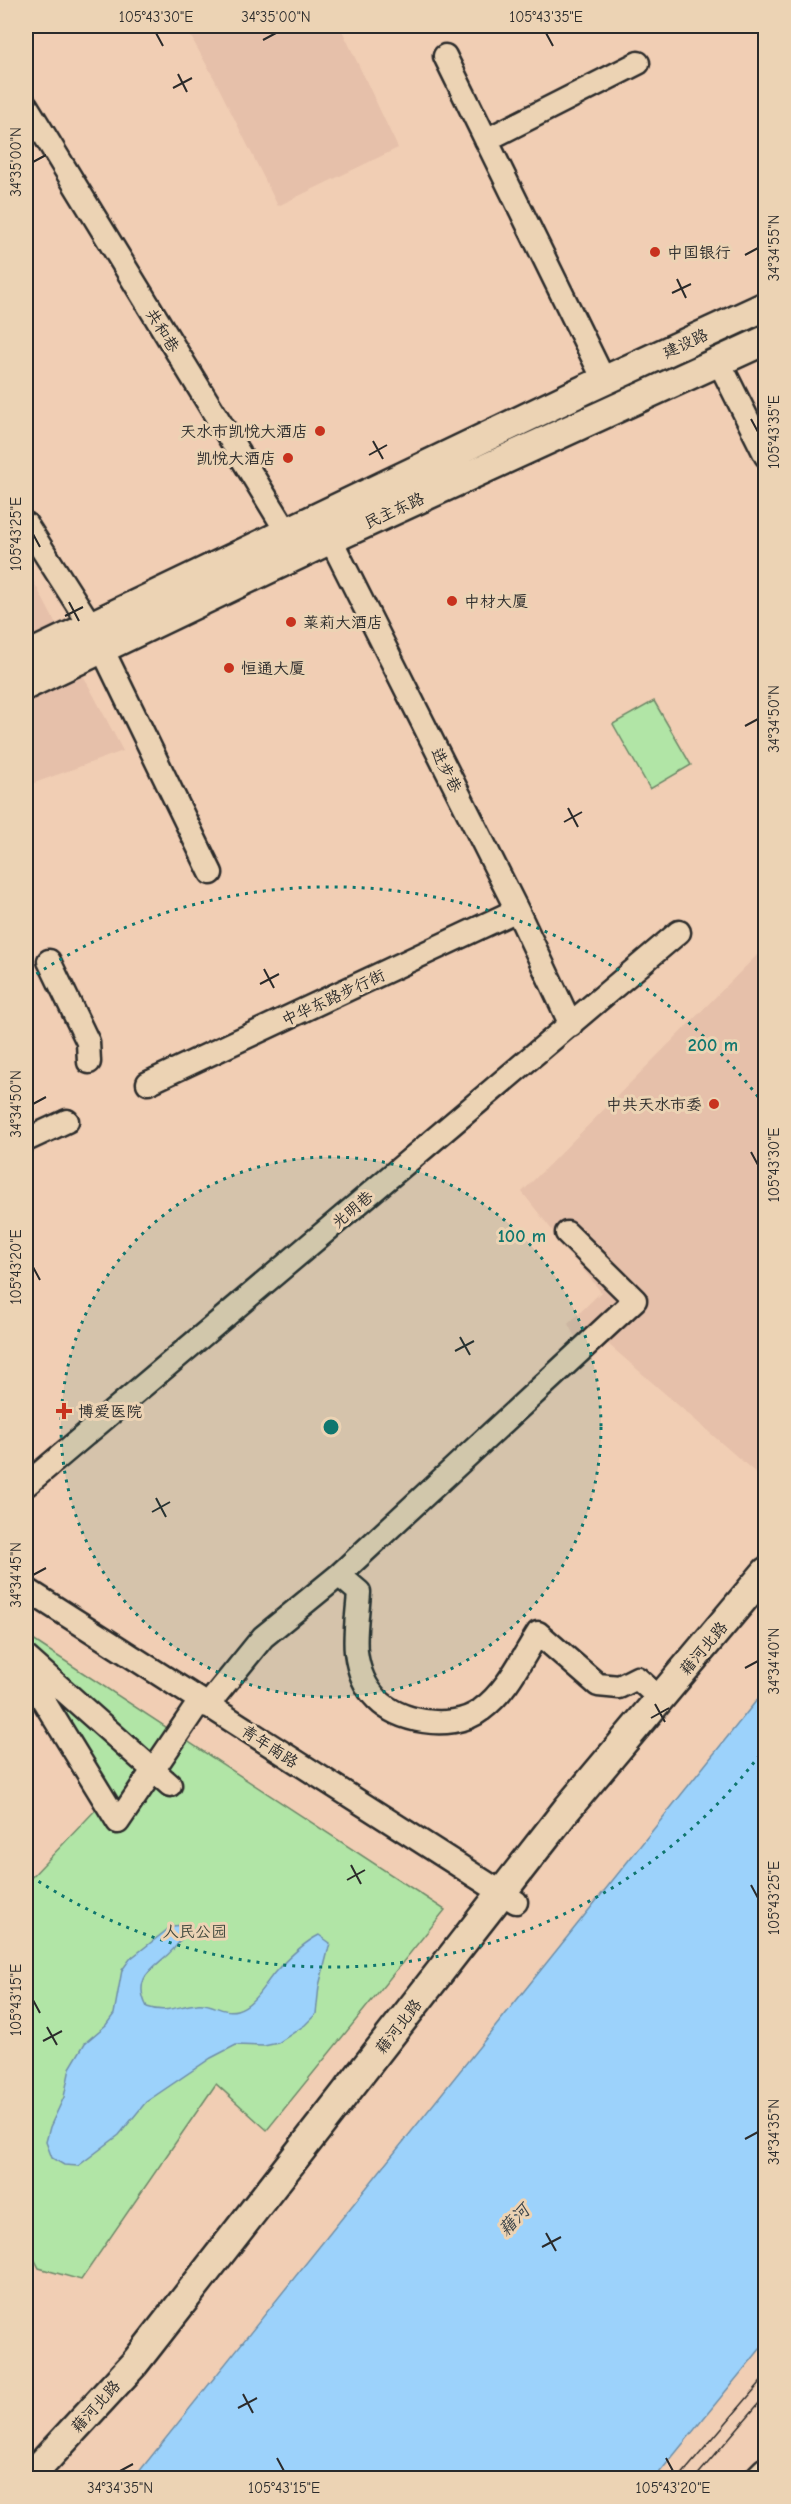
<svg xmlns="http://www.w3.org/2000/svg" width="791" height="2504" viewBox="0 0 791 2504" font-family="'Comic Neue','LXGW WenKai TC',sans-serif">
<rect width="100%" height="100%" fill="#f1ceb4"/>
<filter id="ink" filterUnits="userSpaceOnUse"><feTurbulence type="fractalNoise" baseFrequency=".0167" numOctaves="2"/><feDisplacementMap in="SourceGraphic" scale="12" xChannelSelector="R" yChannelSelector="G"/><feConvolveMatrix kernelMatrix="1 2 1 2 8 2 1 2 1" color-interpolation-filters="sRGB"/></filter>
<g filter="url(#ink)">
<!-- built -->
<path fill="#e6c0aa" d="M 185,26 L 340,26 L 398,148 L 278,206 L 215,80 Z
M 26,567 L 123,751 L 26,786 Z
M 764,948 L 766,949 L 765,1481 L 607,1343 L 588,1361 L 568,1324 L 601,1292 L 522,1192 Z"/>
<!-- green -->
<path fill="#b1e5a6" stroke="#6e8868" stroke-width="1.5" d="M 654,701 L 691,765 L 650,789 L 613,724 Z
M 30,1638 L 445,1910 L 267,2130 L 216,2084 L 81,2280 L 39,2268 L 26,2243 L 26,1883 L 106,1799 L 26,1667 L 26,1640 Z"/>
<!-- water -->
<path fill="#9cd2fb" stroke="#6f8fa8" stroke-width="1.5" d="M 765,1690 L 765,2343 L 655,2478 L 134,2478 Z
M 185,1925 C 184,1929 183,1935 181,1939 C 167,1965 128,1970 147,2007 C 166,2014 177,2006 197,2004 C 212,2002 222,2014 237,2010 C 254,2006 265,1983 276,1971 C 289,1957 303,1943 319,1935 L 330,1943 L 319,1986 L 316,2014 L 305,2025 L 278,2043 L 264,2046 L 236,2045 L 211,2058 L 146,2102 L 119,2135 L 78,2166 L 64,2165 L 52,2158 L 46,2142 L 50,2127 L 64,2097 L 70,2068 L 85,2043 L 106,2025 L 114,2014 L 122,1970 L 130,1959 L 172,1926 Z"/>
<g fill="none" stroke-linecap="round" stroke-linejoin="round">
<!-- minor casing -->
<g stroke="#2b2b2b" stroke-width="27">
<path id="minor" d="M 445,56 L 604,380
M 26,105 L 295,545
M 486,140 L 638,63
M 719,362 L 766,456
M 26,524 L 91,626 L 211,873
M 324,526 L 517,910 L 571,1025
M 49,961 L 88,1042 L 89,1062
M 148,1083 L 517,910
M 26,1140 L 67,1121
M 567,1233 L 635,1300 L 339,1575 L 359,1592 C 358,1611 354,1633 356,1652 C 361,1692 384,1715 424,1721 C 442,1724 466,1722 481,1710 C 507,1691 521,1660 538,1633 L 598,1685 L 619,1687 L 637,1678 L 660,1699
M 26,1485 L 679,932
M 26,1589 L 516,1902
M 26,1657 L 170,1785
M 26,1672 L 118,1822 L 200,1701
M 207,1706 L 263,1637 L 339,1575"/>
</g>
<!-- major casing -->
<g stroke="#2b2b2b" stroke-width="33">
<path id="major" d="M 26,657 L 586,389 L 766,306
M 26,685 L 331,539 L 766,340
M 29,2478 L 134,2364 L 567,1809 L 766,1572
M 760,2478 L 766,2472"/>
</g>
<!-- minor -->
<use href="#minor" stroke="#ecd3b4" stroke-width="22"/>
<!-- major -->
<use href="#major" stroke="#ecd3b4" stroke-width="28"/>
<!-- tram -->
<path stroke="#2b2b2b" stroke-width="1.5" d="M 679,2478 L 766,2376
M 695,2478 L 766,2395"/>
</g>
</g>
<!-- ticks -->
<path fill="none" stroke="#2b2b2b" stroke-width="2" d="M 156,33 L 163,46M 546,33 L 553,46M 263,40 L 276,33M 178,74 L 187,92M 173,88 L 192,78M 33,162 L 46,155M 745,255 L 758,248M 677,279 L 686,298M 672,293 L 691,284M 751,419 L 758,432M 373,441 L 383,459M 369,455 L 387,445M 33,534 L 40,547M 69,602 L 79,621M 65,616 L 83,607M 745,726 L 758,719M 568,808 L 578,827M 564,822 L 582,812M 264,969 L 274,988M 260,984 L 279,974M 33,1104 L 46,1097M 751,1152 L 758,1165M 33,1267 L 40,1280M 460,1337 L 470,1355M 455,1351 L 474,1341M 156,1498 L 166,1517M 152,1512 L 170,1502M 33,1575 L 46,1568M 745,1668 L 758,1661M 655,1704 L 665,1722M 651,1718 L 669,1708M 351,1865 L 361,1884M 347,1880 L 365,1870M 751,1885 L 758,1898M 33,2000 L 40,2013M 47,2027 L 57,2045M 43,2041 L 62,2031M 745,2139 L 758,2132M 546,2233 L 556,2251M 542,2247 L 561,2237M 243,2394 L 253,2413M 238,2408 L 257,2398M 277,2458 L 284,2471M 666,2458 L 673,2471M 120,2471 L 133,2464"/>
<!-- distance rings -->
<circle cx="331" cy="1427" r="270" fill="#0f766e" fill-opacity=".12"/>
<g fill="none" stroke="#0f766e" stroke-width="3" stroke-dasharray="3 6">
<circle cx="331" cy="1427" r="270"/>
<path d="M765 1748A540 540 0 0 1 29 1875M29 979A540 540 0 0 1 765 1106"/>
</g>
<!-- markers -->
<g fill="#c8321e" stroke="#ecd3b4" stroke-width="2">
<circle cx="655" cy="252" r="6"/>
<circle cx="320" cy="431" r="6"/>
<circle cx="288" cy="458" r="6"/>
<circle cx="452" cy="601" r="6"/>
<circle cx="291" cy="622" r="6"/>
<circle cx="229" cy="668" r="6"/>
<circle cx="714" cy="1104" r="6"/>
<path d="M61 1402h6v6h6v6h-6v6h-6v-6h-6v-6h6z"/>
</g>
<g text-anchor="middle" stroke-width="6" stroke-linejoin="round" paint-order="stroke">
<!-- poi labels -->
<g font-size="16" fill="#2b2b2b" stroke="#ecd3b4" text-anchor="start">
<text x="667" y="258">中国银行</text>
<text x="308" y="437" text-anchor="end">天水市凯悦大酒店</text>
<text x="276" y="464" text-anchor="end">凯悦大酒店</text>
<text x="464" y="607">中材大厦</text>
<text x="303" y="628">莱莉大酒店</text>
<text x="241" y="674">恒通大厦</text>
<text x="702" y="1110" text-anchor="end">中共天水市委</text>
<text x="78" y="1417">博爱医院</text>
</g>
<!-- street labels -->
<g font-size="16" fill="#2b2b2b" stroke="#ecd3b4">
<text transform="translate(163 330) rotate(58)" y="6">共和巷</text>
<text transform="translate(685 343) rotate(-25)" y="6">建设路</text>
<text transform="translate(394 510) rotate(-25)" y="6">民主东路</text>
<text transform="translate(447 770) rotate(63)" y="6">进步巷</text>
<text transform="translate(333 997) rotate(-25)" y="6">中华东路步行街</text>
<text transform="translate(352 1209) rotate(-40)" y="6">光明巷</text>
<text transform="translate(703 1648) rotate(-50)" y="6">藉河北路</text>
<text transform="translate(270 1746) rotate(33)" y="6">青年南路</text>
<text transform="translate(398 2026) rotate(-52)" y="6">藉河北路</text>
<text transform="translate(95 2406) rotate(-48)" y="6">藉河北路</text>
</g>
<!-- park labels -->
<g font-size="16" fill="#3f473d" stroke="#ecd3b4">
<text x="195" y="1937">人民公园</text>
</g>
<!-- water labels -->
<g font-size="18" font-style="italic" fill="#3c444a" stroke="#ecd3b4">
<text transform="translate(514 2220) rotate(-46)" y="6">藉河</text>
</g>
</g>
<circle cx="331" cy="1427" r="9" fill="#0f766e" stroke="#ecd3b4" stroke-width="3"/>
<g font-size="18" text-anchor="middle" font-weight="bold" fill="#0f766e" stroke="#ecd3b4" stroke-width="6" stroke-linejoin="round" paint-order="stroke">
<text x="713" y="1051">200 m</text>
<text x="522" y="1242">100 m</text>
</g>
<!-- margin -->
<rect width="791" height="2504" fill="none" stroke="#ecd3b4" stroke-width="66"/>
<rect x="33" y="33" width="725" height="2438" fill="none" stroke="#2b2b2b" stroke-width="2"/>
<g font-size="15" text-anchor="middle" fill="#2b2b2b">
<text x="156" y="22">105°43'30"E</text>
<text x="276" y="22">34°35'00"N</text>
<text x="546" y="22">105°43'35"E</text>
<text transform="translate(16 162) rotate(-90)" y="5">34°35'00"N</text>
<text transform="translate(774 248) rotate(-90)" y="5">34°34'55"N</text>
<text transform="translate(774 432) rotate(-90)" y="5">105°43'35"E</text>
<text transform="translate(16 534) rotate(-90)" y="5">105°43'25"E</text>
<text transform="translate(774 719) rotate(-90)" y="5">34°34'50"N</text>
<text transform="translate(16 1104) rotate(-90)" y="5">34°34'50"N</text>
<text transform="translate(774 1165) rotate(-90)" y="5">105°43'30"E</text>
<text transform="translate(16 1267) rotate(-90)" y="5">105°43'20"E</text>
<text transform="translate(16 1575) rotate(-90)" y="5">34°34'45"N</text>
<text transform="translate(774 1661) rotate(-90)" y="5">34°34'40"N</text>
<text transform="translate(774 1898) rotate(-90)" y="5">105°43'25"E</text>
<text transform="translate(16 2000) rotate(-90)" y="5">105°43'15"E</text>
<text transform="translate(774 2132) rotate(-90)" y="5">34°34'35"N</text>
<text x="120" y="2493">34°34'35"N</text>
<text x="284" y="2493">105°43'15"E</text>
<text x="673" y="2493">105°43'20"E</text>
</g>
</svg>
